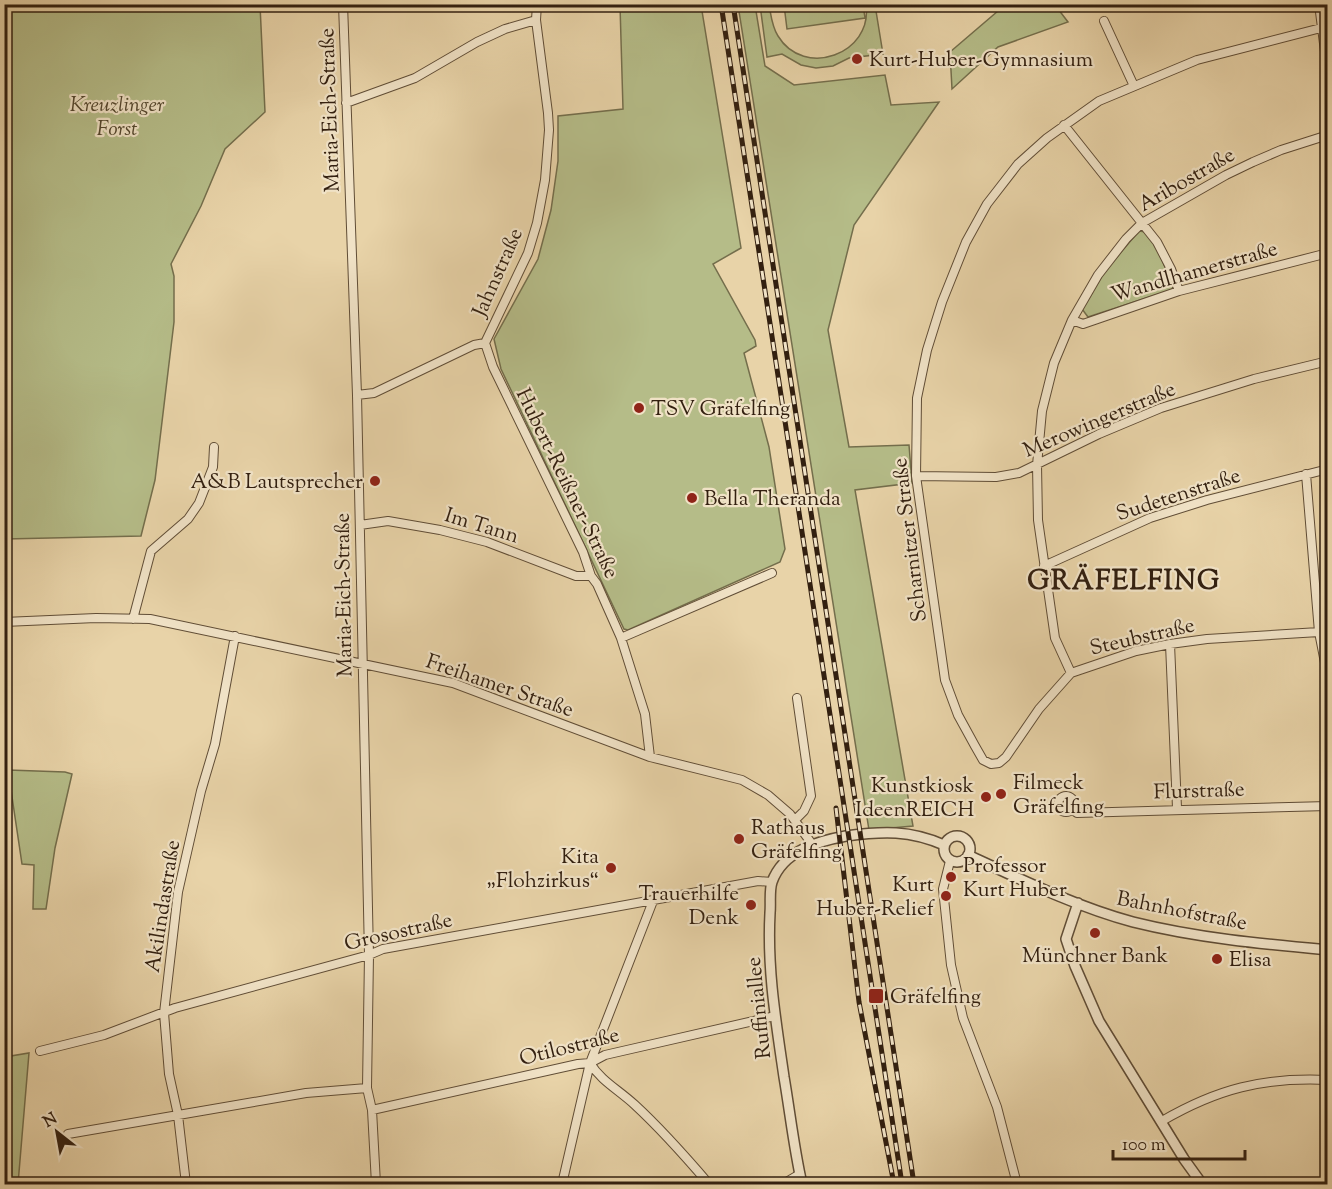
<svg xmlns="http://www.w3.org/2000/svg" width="1332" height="1189" viewBox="0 0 1332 1189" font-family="'Sorts Mill Goudy',serif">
<rect width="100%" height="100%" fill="#e8d3a8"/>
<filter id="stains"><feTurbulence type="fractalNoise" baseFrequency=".00333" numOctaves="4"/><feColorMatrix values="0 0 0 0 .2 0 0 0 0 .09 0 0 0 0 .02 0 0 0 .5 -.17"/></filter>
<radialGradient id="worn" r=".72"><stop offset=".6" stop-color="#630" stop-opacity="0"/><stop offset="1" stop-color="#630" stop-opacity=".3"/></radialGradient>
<!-- green -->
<path fill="#b5bc88" stroke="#746e4c" stroke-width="1.5" d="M 4,5 L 260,5 L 265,112 L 225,149 L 201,206 L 171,264 L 174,276 L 174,322 L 155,480 L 141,536 L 5,539 Z
M 620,5 L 701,5 L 741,248 L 713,264 L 755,340 L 756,346 L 744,353 L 769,447 L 785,549 L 780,562 L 628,630 L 624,629 L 501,369 L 494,339 L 538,259 L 551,210 L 558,161 L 558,116 L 623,109 Z
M 738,5 L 755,5 L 765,66 L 794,85 L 885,75 L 891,105 L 939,102 L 854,225 L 828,330 L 849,447 L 909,445 L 912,483 L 855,490 L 913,826 L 869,830 Z
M 760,5 L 769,5 C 771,15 772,27 778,36 C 804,79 873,54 866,5 L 875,5 L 883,54 L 849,58 L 833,66 L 816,68 L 801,65 L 782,54 L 767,57 Z
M 784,5 L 863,5 L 865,18 L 787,29 Z
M 1005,5 L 1055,5 L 1068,22 L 998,47 L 952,89 L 950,52 Z
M 1139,231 L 1146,232 L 1159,252 L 1173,288 L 1171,290 L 1088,317 L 1082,309 L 1105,271 Z
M 8,770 L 65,772 L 72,774 L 55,848 L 46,909 L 33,909 L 34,865 L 22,864 Z
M 29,1053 L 18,1184 L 5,1184 L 5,1057 Z"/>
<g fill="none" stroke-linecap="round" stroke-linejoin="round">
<!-- minor casing -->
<g stroke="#604d36" stroke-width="10">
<path id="minor" d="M 343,4 L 357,395 L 369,955 L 367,1088 L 372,1110 L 376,1184
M 1319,4 L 1328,75
M 1104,21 L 1134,86
M 346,103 L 415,78 L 477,42 L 505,29 L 536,20
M 1064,125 L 1157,242 L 1171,269 L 1179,291
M 1072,320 L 1083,324 L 1179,291 L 1328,253
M 485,343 L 493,367 L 583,552 L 591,576 L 597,584 L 621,638 L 645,714 L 650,757
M 485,343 L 528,253 L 537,223 L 545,180 L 549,130 L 548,113 L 536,20 L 537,4
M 357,395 L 374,393 L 474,345 L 485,343
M 1306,474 L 1319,632 L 1328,678
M 916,476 L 996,477 L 1019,473 L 1099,434 L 1161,408 L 1254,379 L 1328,361
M 360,525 L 388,521 L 440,530 L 487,542 L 576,576 L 591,576
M 1044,566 L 1150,518 L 1207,500 L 1328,469
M 133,619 L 151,551 L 188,519 L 199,503 L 213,467 L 214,447
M 4,622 L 96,618 L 150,619 L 453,683 L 650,757 L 742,780 L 768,795 L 790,814 L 812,844
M 1319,632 L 1207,639 L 1170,644 L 1136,651 L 1071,673 L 1039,709 L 1006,757 L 999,763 L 991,764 L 983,760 L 975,746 L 958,715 L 945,680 L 916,476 L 917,398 L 927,350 L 942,302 L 966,242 L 987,204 L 1018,164 L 1047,138 L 1099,101 L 1197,60 L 1321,28
M 621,638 L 772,573
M 1170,644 L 1177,808
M 1071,673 L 1055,638 L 1038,520 L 1037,465 L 1042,411 L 1054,363 L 1072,320 L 1098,275 L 1126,239 L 1142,223 L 1226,175 L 1253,162 L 1281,150 L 1328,135
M1058 804a8 8 0 1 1 16 0a8 8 0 1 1-16 0Z
M 1072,809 L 1077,813 L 1328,806
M 795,820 L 804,811 L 811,796 L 797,698
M 950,861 L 943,889 L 951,965 L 963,1018 L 997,1107 L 1017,1184
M 40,1051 L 104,1035 L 175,1008 L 369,955 L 383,949 L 758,881 L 772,882
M 590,1063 C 601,1081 619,1090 635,1105 C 661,1129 685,1156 709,1184
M 372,1110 L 578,1064 L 590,1063 L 605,1055 L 775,1016
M 1162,1121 C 1217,1089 1263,1077 1328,1080
M 68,1134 L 306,1093 L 367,1088
M 186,1184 L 178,1115 L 169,1074 L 164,1013 L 178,892 L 201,791 L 215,744 L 235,636
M 562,1184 L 590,1063 L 653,901
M 783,1184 L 800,1174
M 1326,1184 L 1328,1180"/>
</g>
<!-- tertiary casing -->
<g stroke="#604d36" stroke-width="12">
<path id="tertiary" d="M944 849a13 13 0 1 1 26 0a13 13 0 1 1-26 0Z
M 968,855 C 1022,880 1077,907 1133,922 C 1197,938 1263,944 1328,950
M 1078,903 L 1066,939 L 1075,966 L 1099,1021 L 1184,1159 L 1202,1184
M 802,1184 C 794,1149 790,1112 784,1077 C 776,1022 767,969 770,913 C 771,904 769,891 772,882 C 783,851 818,841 846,836 C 883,831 910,830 944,845"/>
</g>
<!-- minor -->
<use href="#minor" stroke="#f0e2c6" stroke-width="8"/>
<!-- tertiary -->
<use href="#tertiary" stroke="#f0e2c6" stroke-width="9"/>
<!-- rail casing -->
<g stroke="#332010" stroke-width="5">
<path id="rail" d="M 721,4 L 902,1184
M 733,4 L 914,1184
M 836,808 L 859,1002 L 894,1184"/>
</g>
<!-- rail -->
<use href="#rail" stroke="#f0e2c6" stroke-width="3" stroke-dasharray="9" stroke-linecap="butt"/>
</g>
<!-- markers -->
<g fill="#8f2418" stroke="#f0e2c6" stroke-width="2">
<circle cx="857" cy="59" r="6"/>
<circle cx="639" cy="408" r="6"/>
<circle cx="375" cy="481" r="6"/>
<circle cx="692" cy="498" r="6"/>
<circle cx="1001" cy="794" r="6"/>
<circle cx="986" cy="797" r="6"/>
<circle cx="739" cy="839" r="6"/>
<circle cx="611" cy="868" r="6"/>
<circle cx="951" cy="877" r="6"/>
<circle cx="946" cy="896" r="6"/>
<circle cx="751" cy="905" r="6"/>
<circle cx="1095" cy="933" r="6"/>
<circle cx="1217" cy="959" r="6"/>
<rect x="868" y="988" width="16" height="16" rx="3"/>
</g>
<g text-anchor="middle" stroke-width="4.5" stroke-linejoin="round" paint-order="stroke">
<!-- poi labels -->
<g font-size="21" fill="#332010" stroke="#f0e2c6" text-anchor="start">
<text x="869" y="66">Kurt-Huber-Gymnasium</text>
<text x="651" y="415">TSV Gräfelfing</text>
<text x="363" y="488" text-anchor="end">A&amp;B Lautsprecher</text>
<text x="704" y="505">Bella Theranda</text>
<text x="1013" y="789">Filmeck<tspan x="1013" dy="24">Gräfelfing</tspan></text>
<text x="974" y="792" text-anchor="end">Kunstkiosk<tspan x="974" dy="24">IdeenREICH</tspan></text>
<text x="751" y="834">Rathaus<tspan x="751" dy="24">Gräfelfing</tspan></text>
<text x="599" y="863" text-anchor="end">Kita<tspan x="599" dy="24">„Flohzirkus“</tspan></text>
<text x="963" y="872">Professor<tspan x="963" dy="24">Kurt Huber</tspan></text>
<text x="934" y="891" text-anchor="end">Kurt<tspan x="934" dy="24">Huber-Relief</tspan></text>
<text x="739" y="900" text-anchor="end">Trauerhilfe<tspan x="739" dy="24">Denk</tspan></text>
<text x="1095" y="962" text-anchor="middle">Münchner Bank</text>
<text x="1229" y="966">Elisa</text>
<text x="890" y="1003">Gräfelfing</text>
</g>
<!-- park labels -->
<g font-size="21" font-style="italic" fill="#54472e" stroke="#f0e2c6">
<text x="117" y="111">Kreuzlinger<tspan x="117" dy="24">Forst</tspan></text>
</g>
<!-- street labels -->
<g font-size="21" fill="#332010" stroke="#f0e2c6">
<text transform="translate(329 110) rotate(-92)" y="7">Maria-Eich-Straße</text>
<text transform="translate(1186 179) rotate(-30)" y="7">Aribostraße</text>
<text transform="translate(1194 271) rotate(-16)" y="7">Wandlhamerstraße</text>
<text transform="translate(497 272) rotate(-66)" y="7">Jahnstraße</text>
<text transform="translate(1099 419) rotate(-23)" y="7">Merowingerstraße</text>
<text transform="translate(568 483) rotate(64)" y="7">Hubert-Reißner-Straße</text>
<text transform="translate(1178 494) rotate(-18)" y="7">Sudetenstraße</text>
<text transform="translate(482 525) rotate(17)" y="7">Im Tann</text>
<text transform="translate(909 540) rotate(-97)" y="7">Scharnitzer Straße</text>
<text transform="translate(343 595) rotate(-91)" y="7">Maria-Eich-Straße</text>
<text transform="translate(1142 636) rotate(-13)" y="7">Steubstraße</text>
<text transform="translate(500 685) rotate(19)" y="7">Freihamer Straße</text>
<text transform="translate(1199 790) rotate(-2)" y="7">Flurstraße</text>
<text transform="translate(162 906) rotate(-81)" y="7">Akilindastraße</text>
<text transform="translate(1182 910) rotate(11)" y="7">Bahnhofstraße</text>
<text transform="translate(398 931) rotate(-13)" y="7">Grosostraße</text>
<text transform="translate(758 1008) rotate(-96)" y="7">Ruffiniallee</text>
<text transform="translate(569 1046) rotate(-14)" y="7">Otilostraße</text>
</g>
<!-- district labels -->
<g font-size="27" font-weight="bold" letter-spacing="1.5" fill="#332010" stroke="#f0e2c6">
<text x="1124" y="589">GRÄFELFING</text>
</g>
</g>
<!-- margin -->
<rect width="1332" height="1189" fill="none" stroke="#e8d3a8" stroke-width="24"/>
<rect x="6" y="6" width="1320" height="1177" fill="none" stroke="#332010" stroke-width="3"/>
<rect x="12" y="12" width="1308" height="1165" fill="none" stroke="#332010" stroke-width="1.5"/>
<!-- north arrow -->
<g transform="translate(57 1132) rotate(329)" stroke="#f0e2c6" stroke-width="4.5" paint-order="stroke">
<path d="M0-4.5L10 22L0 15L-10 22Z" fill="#332010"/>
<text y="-9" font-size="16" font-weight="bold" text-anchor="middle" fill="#332010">N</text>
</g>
<!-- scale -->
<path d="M1113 1150v9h132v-9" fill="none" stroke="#332010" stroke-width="3"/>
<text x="1122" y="1150" font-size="18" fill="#332010" stroke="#f0e2c6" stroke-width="4.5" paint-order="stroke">100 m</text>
<rect width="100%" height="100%" filter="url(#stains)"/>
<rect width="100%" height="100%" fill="url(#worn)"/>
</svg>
